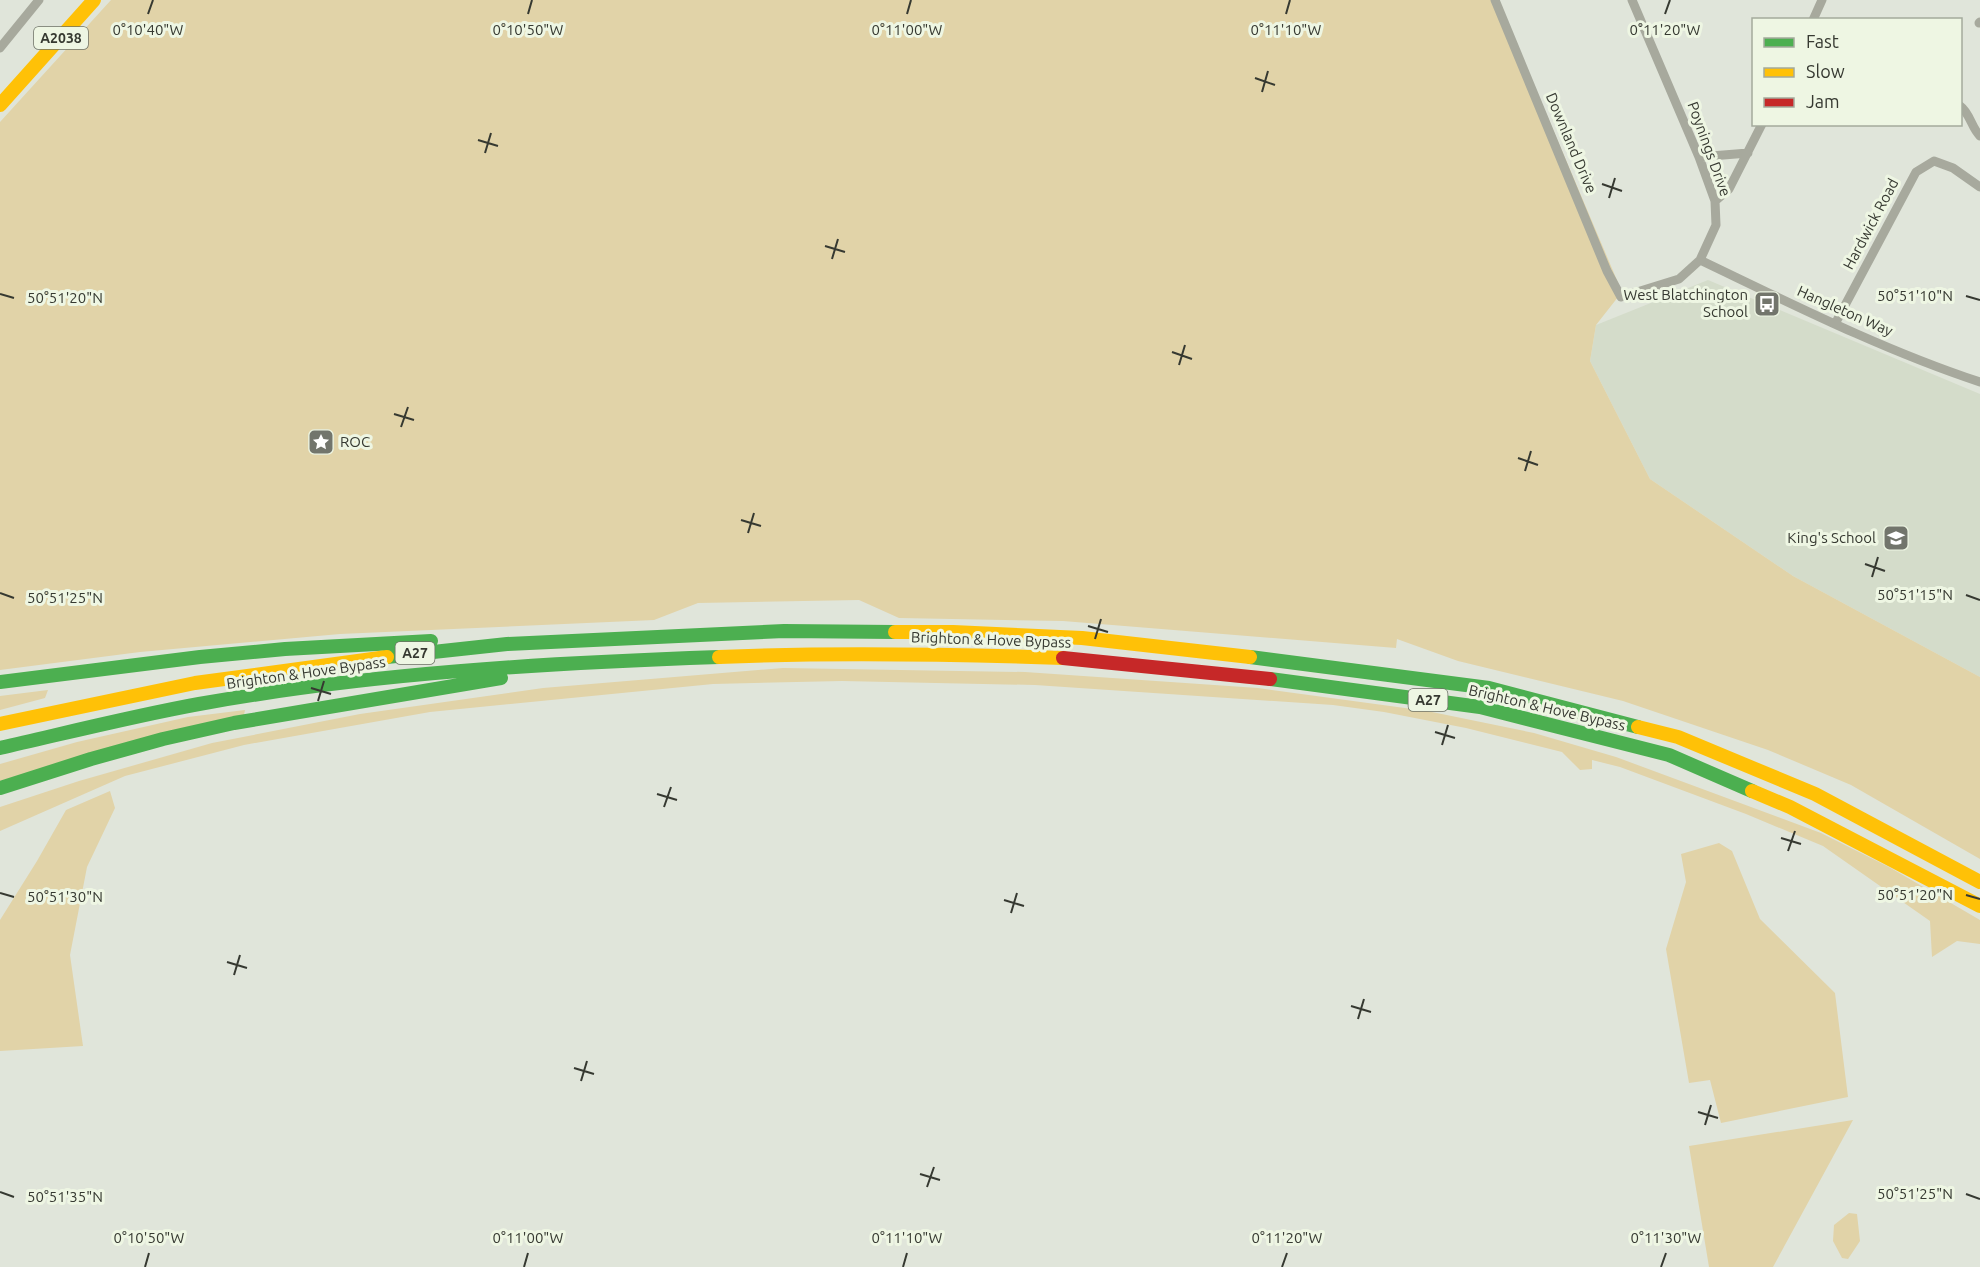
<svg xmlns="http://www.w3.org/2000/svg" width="1980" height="1267" viewBox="0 0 1980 1267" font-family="Ubuntu,sans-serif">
<rect width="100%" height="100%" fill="#e0e5da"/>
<!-- built -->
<path fill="#d4dcca" d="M 1708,280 L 1980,394 L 1980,677 L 1793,576 L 1650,479 L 1590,361 L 1596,325 Z"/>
<!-- green -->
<path fill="#e1d3a8" d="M 111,0 L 1498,0 L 1622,292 L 1596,325 L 1590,361 L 1650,479 L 1793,576 L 1980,677 L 1980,859 L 1851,785 L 1768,750 L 1623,701 L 1458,661 L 1397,639 L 1396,648 L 1063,621 L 899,618 L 859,600 L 698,603 L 654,620 L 340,634 L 140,652 L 0,670 L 0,122 Z
M 783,668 L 1025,672 L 1258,688 L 1427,711 L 1534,733 L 1616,757 L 1821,833 L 1889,867 L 1980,920 L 1980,944 L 1957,941 L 1932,957 L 1930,921 L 1823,846 L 1746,814 L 1620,767 L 1592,760 L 1592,769 L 1580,770 L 1562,752 L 1466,728 L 1384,712 L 1333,705 L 1035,685 L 842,681 L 713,684 L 430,712 L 244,745 L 125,776 L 0,831 L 0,807 L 79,781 L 212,743 L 360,714 L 543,688 Z
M 48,690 L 45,698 L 0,710 L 0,696 Z
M 245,710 L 244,715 L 0,781 L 0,764 L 77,742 L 188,717 Z
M 110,791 L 115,808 L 87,867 L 70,955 L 83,1046 L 0,1051 L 0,920 L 37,861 L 66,810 Z
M 1719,843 L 1732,851 L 1760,919 L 1835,993 L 1848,1097 L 1721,1123 L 1710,1080 L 1689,1083 L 1666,949 L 1686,882 L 1681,854 Z
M 1853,1120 L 1773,1267 L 1709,1267 L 1689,1146 Z
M 1849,1213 L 1857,1214 L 1860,1241 L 1848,1259 L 1842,1258 L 1833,1241 L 1834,1225 Z"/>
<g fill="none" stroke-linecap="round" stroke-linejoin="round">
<!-- street -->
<path stroke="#a7a99d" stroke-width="9" d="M 1495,0 L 1607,271 L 1621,297 L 1679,279 L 1700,260 L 1716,225 L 1715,201 L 1699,157 L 1632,0
M 1813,20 L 1822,0
M 1979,23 L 1980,22
M 0,48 L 39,0
M 1960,106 C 1970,113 1971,127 1980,136
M 1699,157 L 1748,153
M 1715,201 L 1729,189 L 1762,124
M 1700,260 C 1792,304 1883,350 1980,382
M 1835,324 L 1916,172 L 1934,161 L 1953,168 L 1980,187"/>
<!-- fast -->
<path stroke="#4caf50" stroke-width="14" d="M 387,657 L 507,644 L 784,631 L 895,632
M 1250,657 L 1489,688 L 1638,727
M 1270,679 L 1480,707 L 1669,755 L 1752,791
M 0,682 L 200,657 L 285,649 L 431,641
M 0,748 C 66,733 133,716 199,704 C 371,673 545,663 719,657
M 0,788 L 91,759 L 163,739 L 234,723 L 501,678"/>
<!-- slow -->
<path stroke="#ffc107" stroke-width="14" d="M 0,105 L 94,0
M 895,632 L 953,632 L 1082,638 L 1250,657
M 719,657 C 833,652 948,654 1063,658
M 0,724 L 195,683 L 387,657
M 1638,727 L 1678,737 L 1815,794 L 1980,882
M 1752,791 L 1790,807 L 1980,906"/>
<!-- jam -->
<path stroke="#c62828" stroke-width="14" d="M 1063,658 L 1270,679"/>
</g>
<!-- ticks -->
<path fill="none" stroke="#363931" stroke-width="2" d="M 148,14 L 153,0M 528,14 L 532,0M 907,14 L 911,0M 1286,14 L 1290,0M 1665,14 L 1670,0M 1255,78 L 1275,85M 1262,92 L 1268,71M 478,140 L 498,146M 485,153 L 491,133M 1602,184 L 1622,191M 1609,198 L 1615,178M 825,246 L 845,252M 832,259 L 838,239M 0,294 L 14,298M 1966,296 L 1980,300M 1172,352 L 1192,359M 1179,365 L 1185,345M 394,414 L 414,420M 401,427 L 408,407M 1518,458 L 1538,465M 1525,471 L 1531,451M 741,520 L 761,526M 748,533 L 754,513M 1865,564 L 1885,571M 1872,577 L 1878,557M 0,593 L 14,598M 1966,595 L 1980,600M 1088,626 L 1108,632M 1095,639 L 1101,619M 311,688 L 331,694M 318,701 L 324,681M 1435,732 L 1455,738M 1442,745 L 1448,725M 657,794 L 677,800M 664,807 L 671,787M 1781,838 L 1801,844M 1788,851 L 1795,831M 0,893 L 14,897M 1966,895 L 1980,899M 1004,900 L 1024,906M 1011,913 L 1017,893M 227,962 L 247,968M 234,975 L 240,955M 1351,1006 L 1371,1012M 1358,1019 L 1364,999M 574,1068 L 594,1074M 581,1081 L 587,1061M 1698,1112 L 1718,1118M 1705,1125 L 1711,1105M 920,1174 L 940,1180M 927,1187 L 934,1167M 0,1192 L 14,1197M 1966,1194 L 1980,1199M 145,1267 L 149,1253M 524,1267 L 528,1253M 903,1267 L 907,1253M 1282,1267 L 1287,1253M 1661,1267 L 1666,1253"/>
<!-- icons -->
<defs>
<g id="bus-square" transform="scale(1.35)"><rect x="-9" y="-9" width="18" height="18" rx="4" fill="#72756c" stroke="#eef6e3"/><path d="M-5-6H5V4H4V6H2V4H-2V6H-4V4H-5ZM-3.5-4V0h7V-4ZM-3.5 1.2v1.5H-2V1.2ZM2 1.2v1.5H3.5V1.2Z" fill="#fff"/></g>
<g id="sight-square" transform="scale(1.35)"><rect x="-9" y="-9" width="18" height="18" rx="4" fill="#72756c" stroke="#eef6e3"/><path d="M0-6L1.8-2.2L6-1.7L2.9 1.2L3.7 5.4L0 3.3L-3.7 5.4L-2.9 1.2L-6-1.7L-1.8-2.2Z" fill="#fff"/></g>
<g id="school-square" transform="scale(1.35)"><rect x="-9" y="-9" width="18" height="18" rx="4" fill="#72756c" stroke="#eef6e3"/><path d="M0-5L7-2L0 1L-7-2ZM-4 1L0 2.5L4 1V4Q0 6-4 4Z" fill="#fff"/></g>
</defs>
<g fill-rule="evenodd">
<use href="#bus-square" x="1767" y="304"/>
<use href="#sight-square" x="321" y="442"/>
<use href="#school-square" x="1896" y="538"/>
</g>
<g text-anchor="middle" stroke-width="6" stroke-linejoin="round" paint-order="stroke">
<!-- shield labels -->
<g fill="#eef6e3" stroke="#6d7266" stroke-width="1.5">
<rect x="34" y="27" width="54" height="22" rx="4.5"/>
<rect x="395.5" y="642" width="39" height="22" rx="4.5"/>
<rect x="1408.5" y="689" width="39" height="22" rx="4.5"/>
</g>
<g font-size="14" font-weight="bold" fill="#363931">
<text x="61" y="43">A2038</text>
<text x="415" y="658">A27</text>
<text x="1428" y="705">A27</text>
</g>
<!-- street labels -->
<g font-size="15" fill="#363931" stroke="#eef6e3">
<text transform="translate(1571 143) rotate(67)" y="5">Downland Drive</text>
<text transform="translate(1709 149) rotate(70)" y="5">Poynings Drive</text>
<text transform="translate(1871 224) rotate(-62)" y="5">Hardwick Road</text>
<text transform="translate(1845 311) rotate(24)" y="5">Hangleton Way</text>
<text transform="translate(991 640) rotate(2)" y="5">Brighton &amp; Hove Bypass</text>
<text transform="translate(306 673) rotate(-8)" y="5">Brighton &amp; Hove Bypass</text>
<text transform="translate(1547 708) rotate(13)" y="5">Brighton &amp; Hove Bypass</text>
</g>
<!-- poi labels -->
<g font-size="15" fill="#363931" stroke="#eef6e3" text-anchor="end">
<text x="1748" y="300">West Blatchington<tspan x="1748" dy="17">School</tspan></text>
<text x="340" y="447" text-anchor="start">ROC</text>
<text x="1876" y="543">King's School</text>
</g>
</g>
<g font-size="15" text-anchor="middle" fill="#363931" stroke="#eef6e3" stroke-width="6" stroke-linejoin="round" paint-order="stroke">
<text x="148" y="35">0°10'40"W</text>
<text x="528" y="35">0°10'50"W</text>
<text x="907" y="35">0°11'00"W</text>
<text x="1286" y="35">0°11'10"W</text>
<text x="1665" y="35">0°11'20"W</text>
<text x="1915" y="301">50°51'10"N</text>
<text x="65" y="303">50°51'20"N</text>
<text x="1915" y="600">50°51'15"N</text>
<text x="65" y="603">50°51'25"N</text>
<text x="1915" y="900">50°51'20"N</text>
<text x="65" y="902">50°51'30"N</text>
<text x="1915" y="1199">50°51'25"N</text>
<text x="65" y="1202">50°51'35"N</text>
<text x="149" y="1243">0°10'50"W</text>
<text x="528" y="1243">0°11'00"W</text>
<text x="907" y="1243">0°11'10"W</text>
<text x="1287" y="1243">0°11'20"W</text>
<text x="1666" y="1243">0°11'30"W</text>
</g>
<!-- legend -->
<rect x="1752" y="18" width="210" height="108" fill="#eef6e3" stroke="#a4aa9c" stroke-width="1.5"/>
<rect x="1764" y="38" width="30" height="9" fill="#4caf50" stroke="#a4aa9c" stroke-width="1.5"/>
<text x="1806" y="48" font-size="18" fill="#363931">Fast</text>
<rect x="1764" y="68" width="30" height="9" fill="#ffc107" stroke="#a4aa9c" stroke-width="1.5"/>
<text x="1806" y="78" font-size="18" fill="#363931">Slow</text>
<rect x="1764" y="98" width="30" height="9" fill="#c62828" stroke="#a4aa9c" stroke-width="1.5"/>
<text x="1806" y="108" font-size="18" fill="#363931">Jam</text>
</svg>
